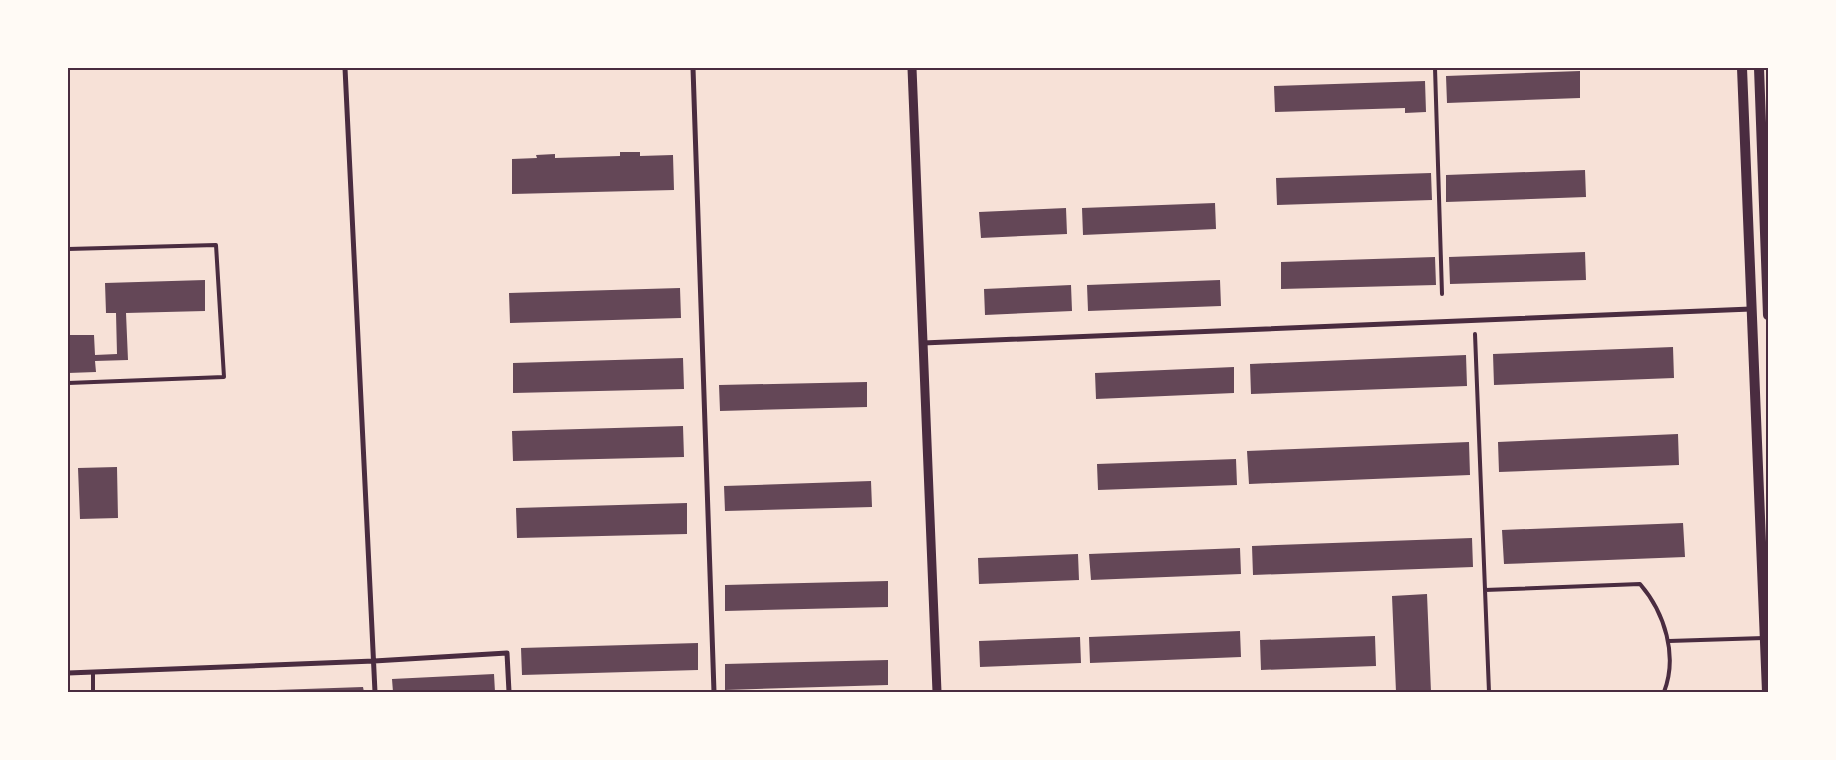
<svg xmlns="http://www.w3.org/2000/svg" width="1836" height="760" viewBox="0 0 1836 760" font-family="Arial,sans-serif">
<rect width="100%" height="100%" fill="#f7e1d7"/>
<!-- building -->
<path fill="#644757" d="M 1580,71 L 1580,98 L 1447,103 L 1446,76 Z
M 1425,81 L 1426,112 L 1405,113 L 1405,108 L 1275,112 L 1274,86 Z
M 620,152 L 640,152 L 640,156 L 673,155 L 674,190 L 512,194 L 512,159 L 537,158 L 536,155 L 555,154 L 555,158 L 620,156 Z
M 1585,170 L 1586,197 L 1446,202 L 1446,175 Z
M 1431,173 L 1432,200 L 1277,205 L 1276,178 Z
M 1215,203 L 1216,229 L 1083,235 L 1082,208 Z
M 1066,208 L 1067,234 L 981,238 L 979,212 Z
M 1585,252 L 1586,280 L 1450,284 L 1449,257 Z
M 1435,257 L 1436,285 L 1281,289 L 1281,262 Z
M 205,280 L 205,311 L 126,313 L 128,360 L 95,361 L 96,372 L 68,373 L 68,335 L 94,335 L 95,355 L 117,354 L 116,313 L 106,313 L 105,283 Z
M 1220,280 L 1221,306 L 1088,311 L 1087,285 Z
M 1071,285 L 1072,311 L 985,315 L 984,289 Z
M 680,288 L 681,318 L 510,323 L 509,293 Z
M 1673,347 L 1674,378 L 1494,385 L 1493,354 Z
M 1466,355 L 1467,386 L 1251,394 L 1250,364 Z
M 683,358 L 684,389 L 513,393 L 513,363 Z
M 1234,367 L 1234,393 L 1096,399 L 1095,373 Z
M 867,382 L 867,407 L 720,411 L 719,385 Z
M 683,426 L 684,457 L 513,461 L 512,431 Z
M 1678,434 L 1679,465 L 1499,472 L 1498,442 Z
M 1469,442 L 1470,475 L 1249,484 L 1247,451 Z
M 1236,459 L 1237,485 L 1098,490 L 1097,464 Z
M 117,467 L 118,518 L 80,519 L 78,468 Z
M 871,481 L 872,507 L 725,511 L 724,486 Z
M 687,503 L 687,534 L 517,538 L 516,508 Z
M 1683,523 L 1685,557 L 1504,564 L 1502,530 Z
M 1472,538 L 1473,567 L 1253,575 L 1252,546 Z
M 1240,548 L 1241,574 L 1091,580 L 1089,554 Z
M 1078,554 L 1079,580 L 979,584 L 978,558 Z
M 888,581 L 888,607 L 725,611 L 725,585 Z
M 1427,594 L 1431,692 L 1396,692 L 1392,596 Z
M 1240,631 L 1241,657 L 1090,663 L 1089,637 Z
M 1375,636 L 1376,666 L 1261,670 L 1260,640 Z
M 1080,637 L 1081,663 L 980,667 L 979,641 Z
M 698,643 L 698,670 L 522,675 L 521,648 Z
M 888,660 L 888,685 L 725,690 L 725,664 Z
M 494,674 L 495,692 L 393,692 L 392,679 Z
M 363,687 L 364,692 L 248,692 L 248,691 Z"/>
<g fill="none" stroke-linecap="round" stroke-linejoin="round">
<!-- service -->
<path stroke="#4a2c40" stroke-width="4" d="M 1435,68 L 1442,294
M 68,249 L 216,245 L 224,377 L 68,383
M 1475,334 L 1489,692
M 1485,590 L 1640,584 C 1665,613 1678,656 1664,692
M 1669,641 L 1764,638
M 93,672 L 93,692"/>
<!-- minor -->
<path stroke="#4a2c40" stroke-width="5" d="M 345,68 L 375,692
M 693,68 L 714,692
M 923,343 L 1751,309
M 68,673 L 374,661 L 507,653 L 509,692"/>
<!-- tertiary -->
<path stroke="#4a2c40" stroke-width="9" d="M 912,68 L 937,692"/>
<!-- secondary -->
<path stroke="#4a2c40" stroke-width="10" d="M 1742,68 L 1767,692
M 1759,68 L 1768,315"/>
</g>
<!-- border -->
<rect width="1836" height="760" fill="none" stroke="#fffaf5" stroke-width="138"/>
<rect x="69" y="69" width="1698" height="622" fill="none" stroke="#4a2c40" stroke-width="2"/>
</svg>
